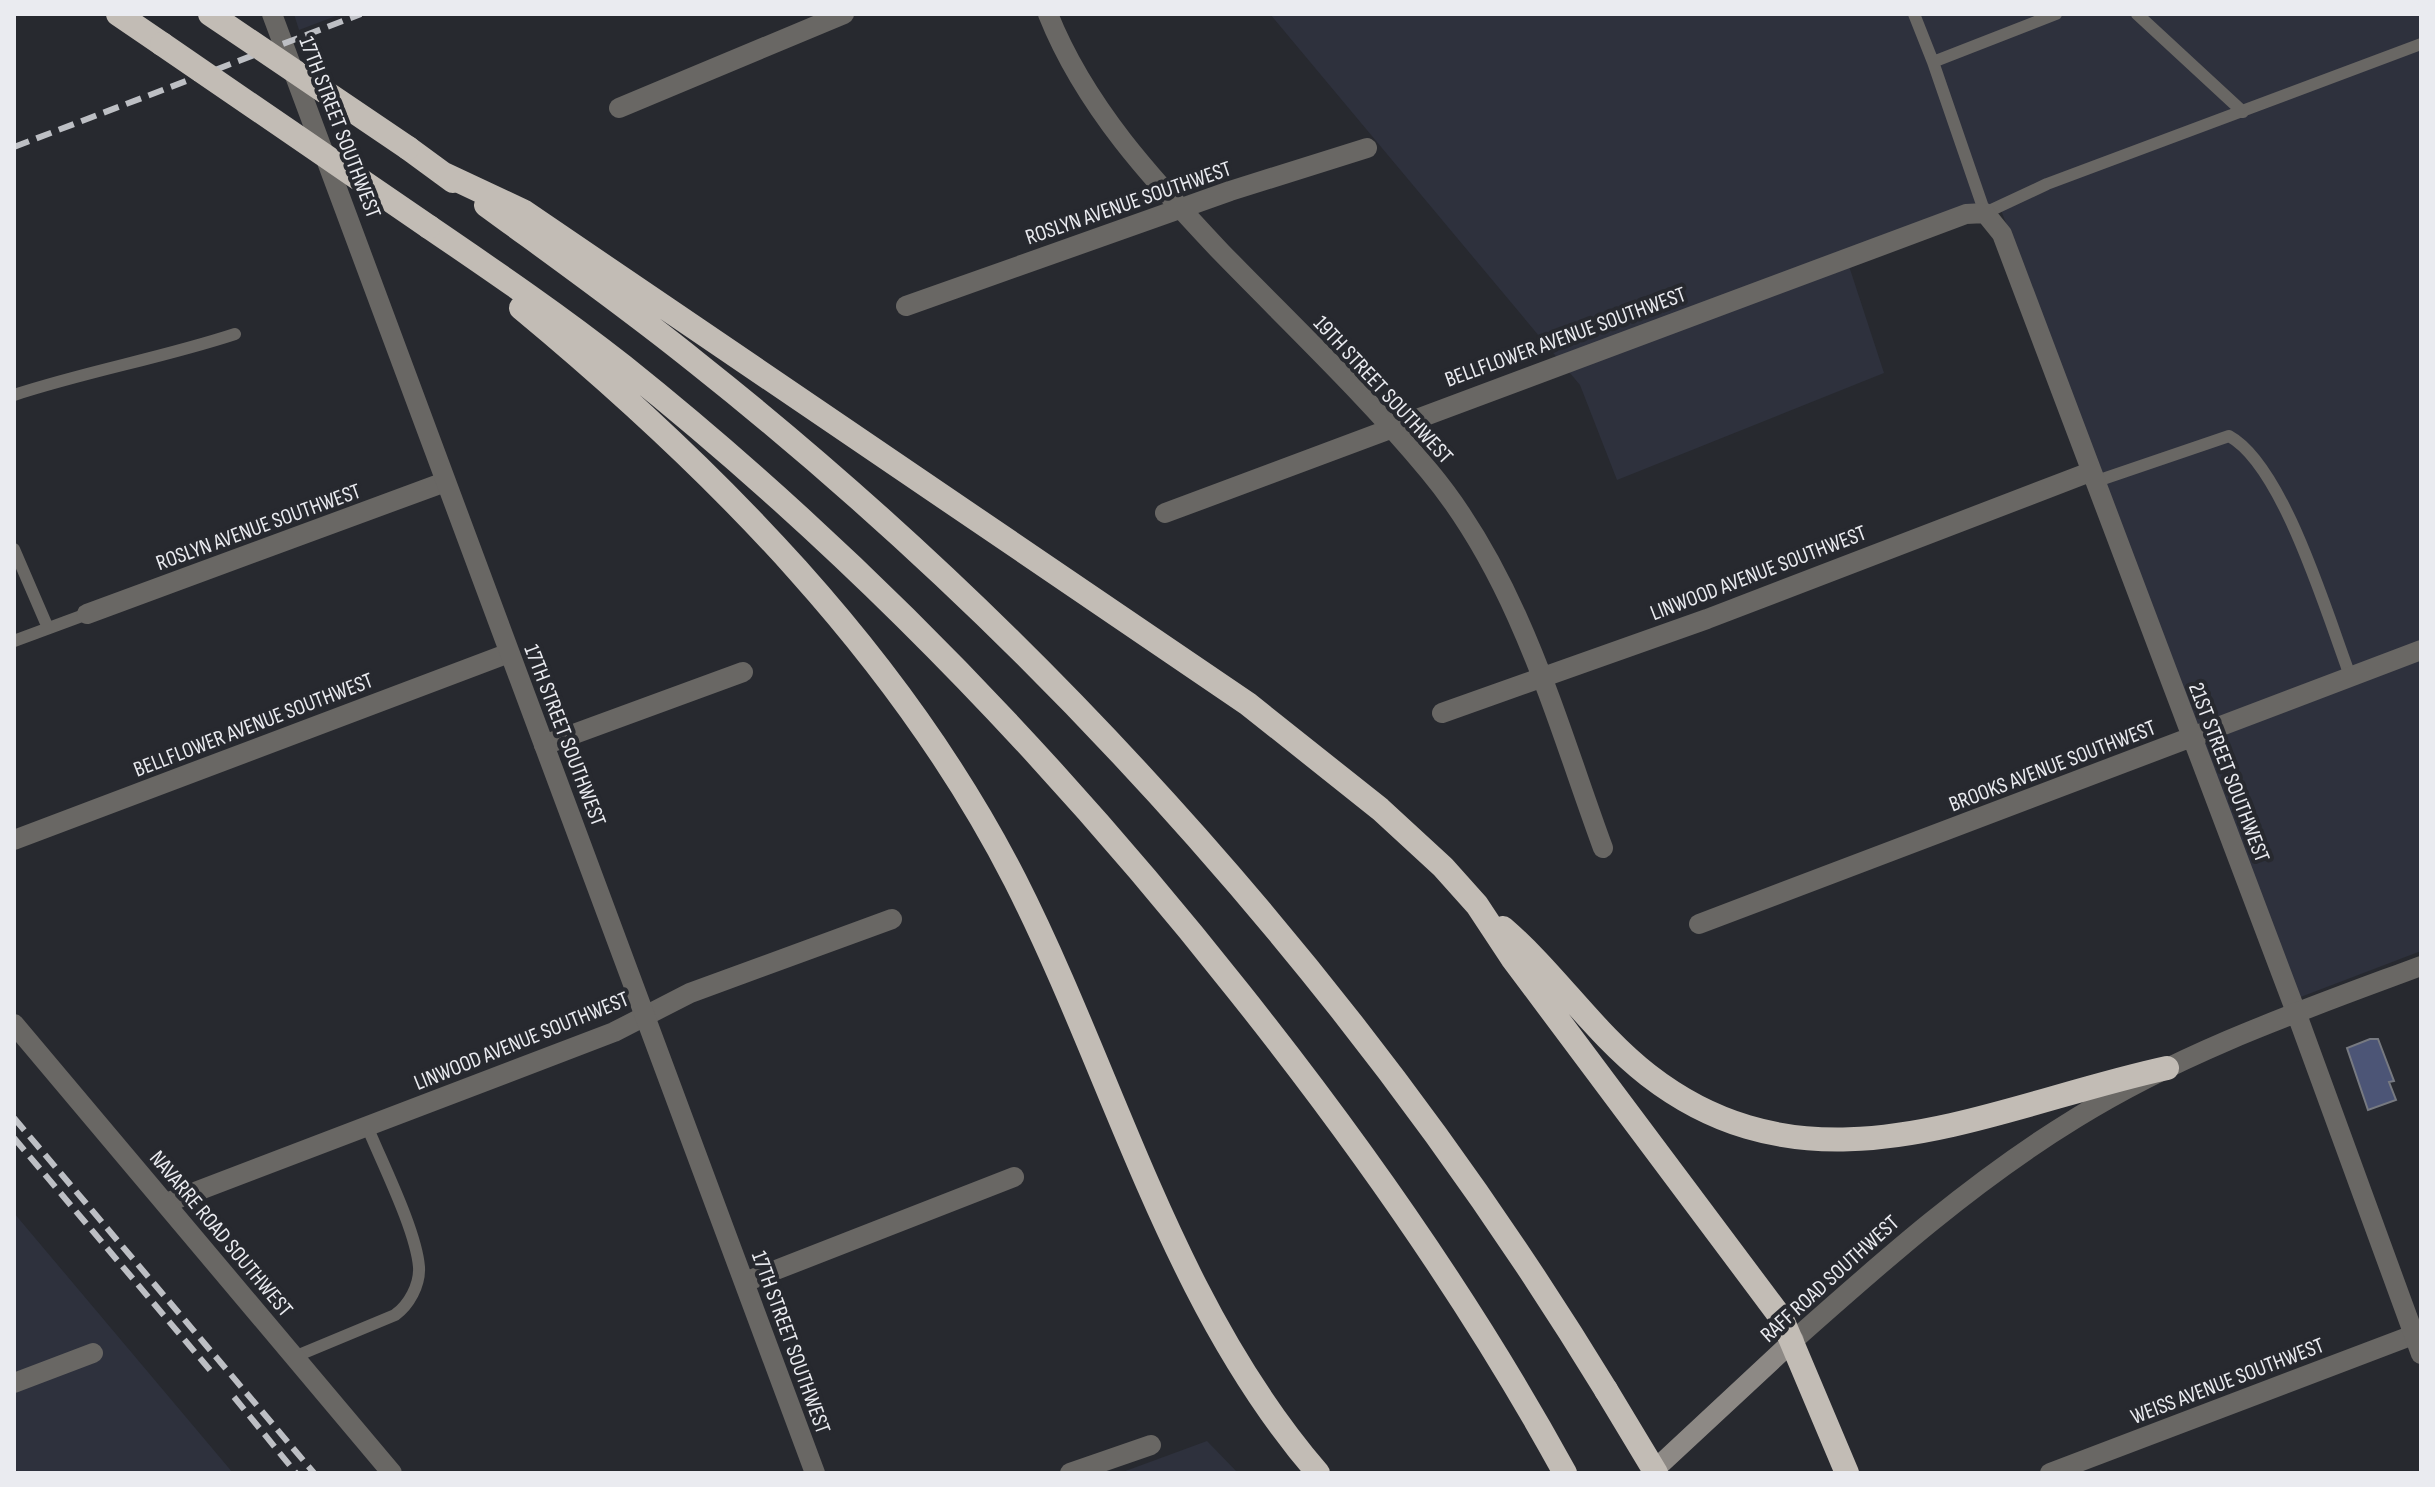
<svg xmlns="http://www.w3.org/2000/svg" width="2435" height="1487" viewBox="0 0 2435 1487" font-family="'Sofia Sans Condensed',sans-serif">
<rect width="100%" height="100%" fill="#27292f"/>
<!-- built -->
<path fill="#2e313d" d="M 294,14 L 341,14 L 299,30 Z
M 1270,14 L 2421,14 L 2421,951 L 2298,998 L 2001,210 L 1849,266 L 1884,373 L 1617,480 L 1580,385 Z
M 14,1213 L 233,1473 L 14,1473 Z
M 1207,1441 L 1238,1473 L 1120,1473 Z"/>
<!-- building -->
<path fill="#4c5576" stroke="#777a81" stroke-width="2" d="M 2370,1039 L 2378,1039 L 2394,1081 L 2389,1082 L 2396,1100 L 2368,1110 L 2347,1048 Z"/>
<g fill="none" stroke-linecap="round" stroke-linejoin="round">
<!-- service -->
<path stroke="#696764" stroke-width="12" d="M 1914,14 L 1933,62
M 2056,14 L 1933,62 L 1985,213 L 2047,184 L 2421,44
M 2137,14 L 2243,112
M 14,395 C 87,371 162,358 235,334
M 2094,482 L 2229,436 C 2284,466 2328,618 2351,678
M 14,549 L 48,628
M 14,641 L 87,614
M 294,1357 L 395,1315 C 409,1305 420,1285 419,1267 C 416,1230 382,1163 367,1126"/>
<!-- minor -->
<path stroke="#696764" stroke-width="20" d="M 1048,14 C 1085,107 1153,180 1221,252 C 1291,324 1365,394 1429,471 C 1519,579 1556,720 1603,848
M 619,108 L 844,14
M 906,306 L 1230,191 L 1367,148
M 1165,513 L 1966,214 L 1985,213 L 2002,234 L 2296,1012
M 87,614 L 445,482
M 1442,713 L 1707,619 L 2090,472
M 544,745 L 743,672
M 14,840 L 509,653
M 1699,924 L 2421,650
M 166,1203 L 614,1032 L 690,993 L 892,919
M 745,1282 L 1014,1177
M 14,1383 L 93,1353
M 1070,1473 L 1151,1445
M 2050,1473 L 2421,1332"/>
<!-- tertiary -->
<path stroke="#696764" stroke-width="20" d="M 272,14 L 815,1473
M 2296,1012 L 2421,1354
M 14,1024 L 392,1473
M 1794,1340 C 1884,1260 1973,1181 2076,1118 C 2184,1051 2303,1010 2421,966"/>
<!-- secondary -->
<path stroke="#8d8985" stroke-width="20" d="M 1651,1473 L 1794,1340"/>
<!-- motorway -->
<path stroke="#c2bcb5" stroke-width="24" d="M 118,14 L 162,44
M 408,148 L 453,181
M 442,173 L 523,211 L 1248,704 L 1380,809 L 1443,867 L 1477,905 L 1512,958 L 1782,1319 L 1847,1473
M 486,205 C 557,257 629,308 697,363 C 1055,647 1368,1000 1606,1390
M 429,227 C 495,272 561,317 623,366 C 853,550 1057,762 1239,992 C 1360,1144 1472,1303 1565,1473
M 521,308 C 714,468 900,655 1015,880 C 1115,1077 1171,1303 1318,1473
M 1503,928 C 1555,973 1594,1033 1648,1075 C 1814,1204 1991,1106 2167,1068"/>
<!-- rail -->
<path stroke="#bdbfc4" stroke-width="6" stroke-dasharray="16 8" stroke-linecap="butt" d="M 14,147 L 361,14
M 14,1118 L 314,1473
M 14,1138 L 210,1370
M 234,1397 L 296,1473"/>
<!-- motorway-bridge -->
<path stroke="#c2bcb5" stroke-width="24" d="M 210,14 L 408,148
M 162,44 L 429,227
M 1606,1390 L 1656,1473"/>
</g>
<g text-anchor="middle" stroke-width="8" stroke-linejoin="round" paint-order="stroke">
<!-- street labels -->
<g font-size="22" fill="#eaebf0" stroke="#27292f">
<text transform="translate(341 127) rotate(69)" y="8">17TH STREET SOUTHWEST</text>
<text transform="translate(1128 202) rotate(-19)" y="8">ROSLYN AVENUE SOUTHWEST</text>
<text transform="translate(1565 336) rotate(-20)" y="8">BELLFLOWER AVENUE SOUTHWEST</text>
<text transform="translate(1384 389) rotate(47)" y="8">19TH STREET SOUTHWEST</text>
<text transform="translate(258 526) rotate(-20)" y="8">ROSLYN AVENUE SOUTHWEST</text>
<text transform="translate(1758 572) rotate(-21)" y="8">LINWOOD AVENUE SOUTHWEST</text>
<text transform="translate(253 724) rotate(-21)" y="8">BELLFLOWER AVENUE SOUTHWEST</text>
<text transform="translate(566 735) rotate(69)" y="8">17TH STREET SOUTHWEST</text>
<text transform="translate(2052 765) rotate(-21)" y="8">BROOKS AVENUE SOUTHWEST</text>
<text transform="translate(2230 772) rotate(69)" y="8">21ST STREET SOUTHWEST</text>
<text transform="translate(521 1040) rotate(-22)" y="8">LINWOOD AVENUE SOUTHWEST</text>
<text transform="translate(222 1233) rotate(50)" y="8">NAVARRE ROAD SOUTHWEST</text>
<text transform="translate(1829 1278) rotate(-42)" y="8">RAFF ROAD SOUTHWEST</text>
<text transform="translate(792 1342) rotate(70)" y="8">17TH STREET SOUTHWEST</text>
<text transform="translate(2227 1380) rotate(-21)" y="8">WEISS AVENUE SOUTHWEST</text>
</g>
</g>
<!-- border -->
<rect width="2435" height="1487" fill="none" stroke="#eaebf0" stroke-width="32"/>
</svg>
